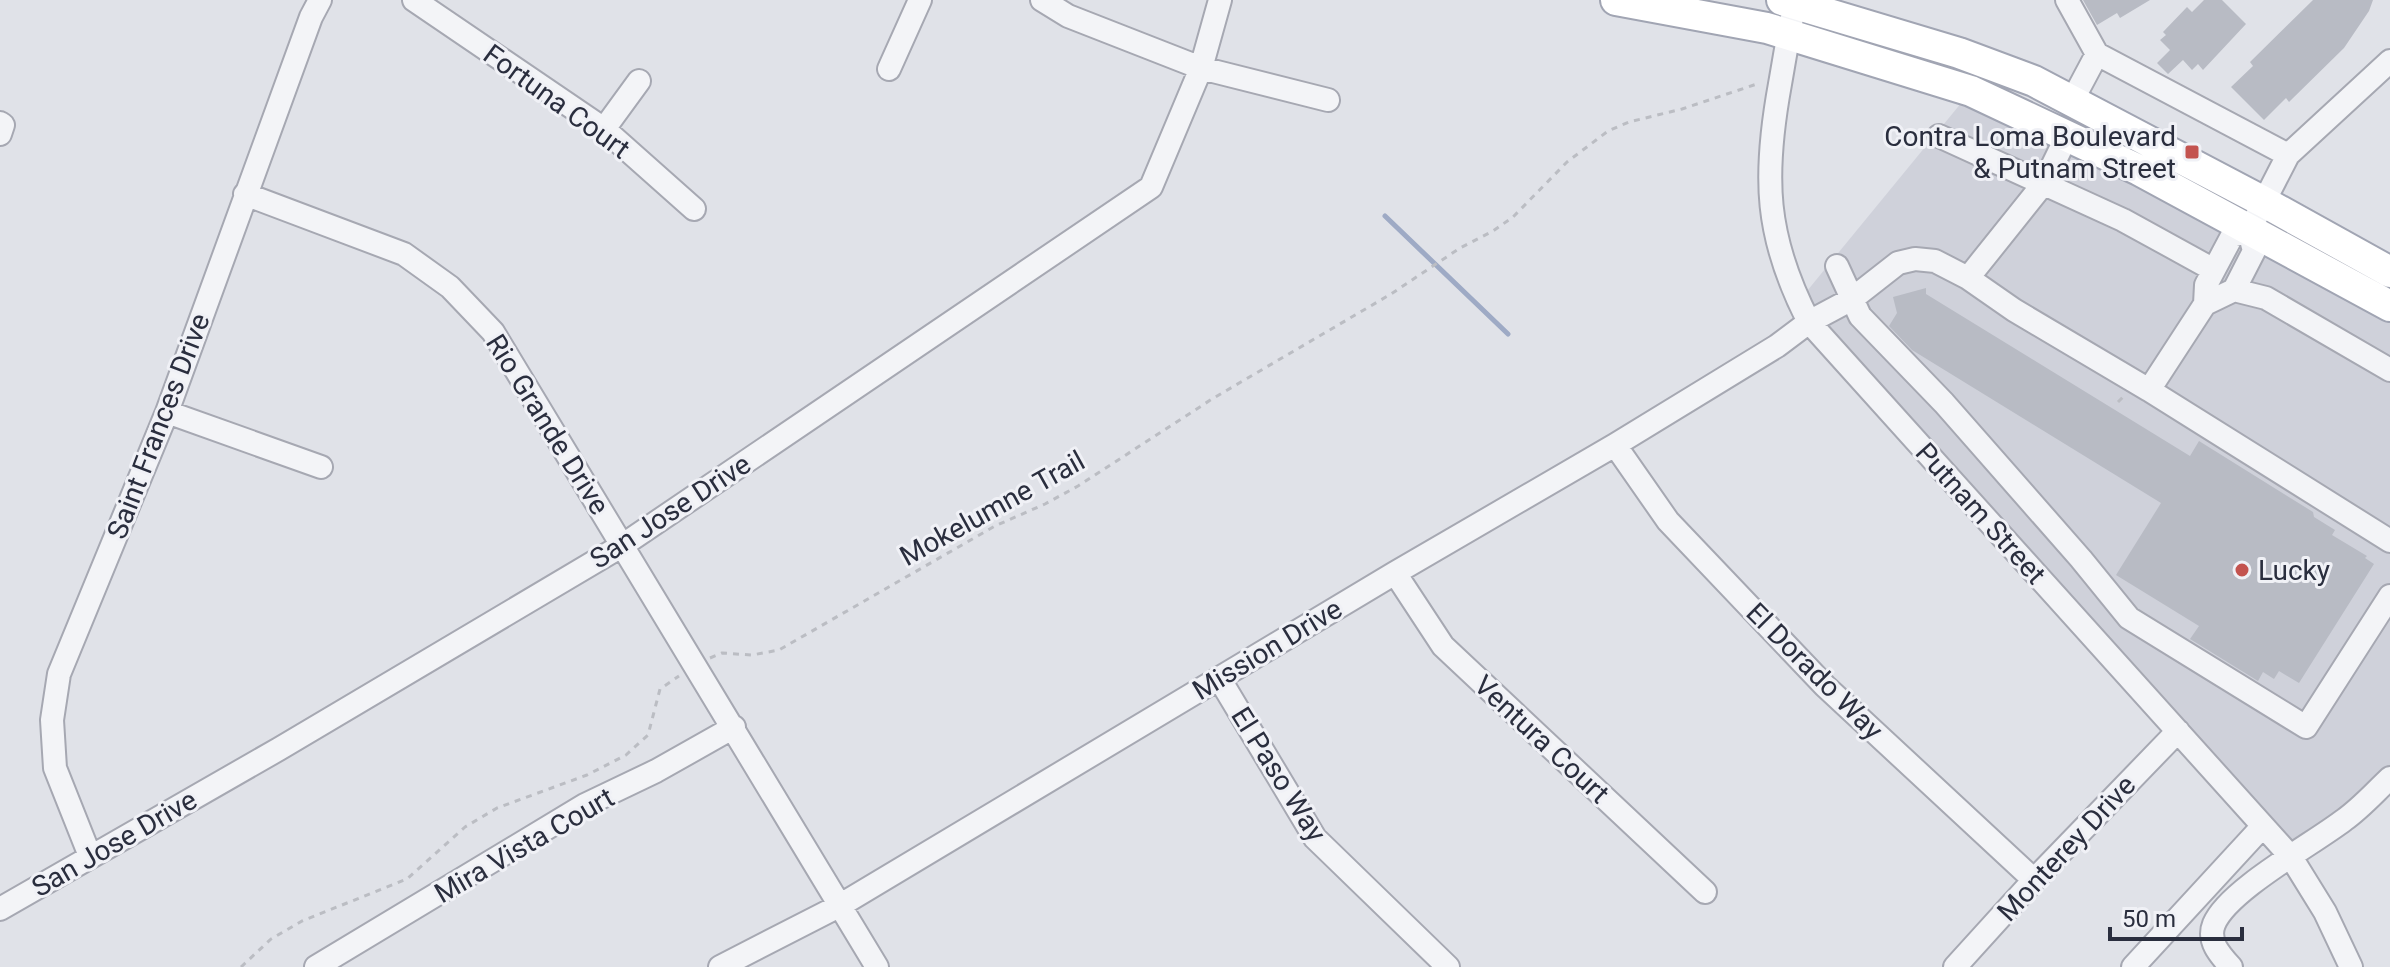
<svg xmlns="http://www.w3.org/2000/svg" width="2390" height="967" viewBox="0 0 2390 967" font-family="Roboto,sans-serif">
<rect width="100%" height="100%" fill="#e0e2e8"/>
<!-- built -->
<path fill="#cfd1da" d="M 1971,91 L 2390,306 L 2390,778 L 2291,857 L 1798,302 Z"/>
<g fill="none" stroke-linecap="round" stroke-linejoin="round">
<!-- stream -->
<path stroke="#9eaac5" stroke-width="5" d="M 1385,216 L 1508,334"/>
</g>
<!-- building -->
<path fill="#b8bbc4" d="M 2083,0 L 2150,0 L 2120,18 L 2117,13 L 2097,25 Z
M 2204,0 L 2222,0 L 2246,24 L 2203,70 L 2198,64 L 2192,70 L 2183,60 L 2168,74 L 2157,63 L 2170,50 L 2160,40 L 2166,35 L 2163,32 L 2187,7 L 2192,12 Z
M 2313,0 L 2373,0 L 2369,11 L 2344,48 L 2289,102 L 2286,98 L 2264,120 L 2231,87 L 2253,66 L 2250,62 Z
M 1926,288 L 1926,294 L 2190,456 L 2199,441 L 2313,512 L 2314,517 L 2335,530 L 2332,535 L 2367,556 L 2365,558 L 2374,564 L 2299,683 L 2279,671 L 2274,679 L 2263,672 L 2258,681 L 2190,639 L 2199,626 L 2116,575 L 2161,503 L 1912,350 L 1889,326 L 1897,313 L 1893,297 Z"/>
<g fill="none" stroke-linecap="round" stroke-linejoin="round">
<!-- minor casing -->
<g stroke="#a6a8b2" stroke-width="26">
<path id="minor" d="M 414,0 L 604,129 L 694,209
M 1042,0 L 1068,16 L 1201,68 L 1328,100
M 1796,0 C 1789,28 1785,56 1780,84 C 1763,177 1765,237 1809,322 L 2291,857 L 2325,912 L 2351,967
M 2067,0 L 2097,54 L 2288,155
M 889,69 L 920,0
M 2072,101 L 2097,54
M 0,123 L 3,125 L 0,134
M 604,129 L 639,81
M 1939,136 L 2123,220 L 2214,270
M 245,194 L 404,254 L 450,287 L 493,332 L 877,967
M 2249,231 L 2232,236 L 2206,285 L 2205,304 L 2234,290 L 2254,251 L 2249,231 L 2288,155 L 2390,61
M 1837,266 L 1860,316 L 1944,403 L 2081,559 L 2129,618 L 2306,727 L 2390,596
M 1968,278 L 2044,183 L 2067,136
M 2234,290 L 2266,298 L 2390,370
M 2149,390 L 2205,304
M 167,412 L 321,467
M 1615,445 L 1668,521 L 1825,686 L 2034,880
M 1395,573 L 1443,646 L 1705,892
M 1219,678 L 1315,838 L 1448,967
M 90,856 L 55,768 L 52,720 L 59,674 L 167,412 L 311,17 L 320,0
M 0,909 L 279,749 L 623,545 L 1151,187 L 1201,68 L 1220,0
M 316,967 L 585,805 L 656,771 L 734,727
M 720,967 L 839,906 L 1395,573 L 1615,445 L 1777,346 L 1809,322 L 1852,299 L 1898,263 L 1915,259 L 1935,261 L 1968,278 L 2014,310 L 2149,390 L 2390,541
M 1955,967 L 2034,880 L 2178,731
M 2133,967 L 2262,827
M 2231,967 C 2220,955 2207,941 2214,924 C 2228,890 2313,844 2344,820 C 2361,808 2375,792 2390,778"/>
</g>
<!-- major casing -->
<g stroke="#a1a5b3" stroke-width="34">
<path id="major" d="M 1616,0 L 1767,28 L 1971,91 L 2139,170 L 2390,306
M 1782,0 L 1959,53 L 2034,81 L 2264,202 L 2390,272"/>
</g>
<!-- path -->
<path stroke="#bbbdc3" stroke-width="3" stroke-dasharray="6 6" stroke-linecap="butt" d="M 2118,402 L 2124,396
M 710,658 L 722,653 L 752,655 L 779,650 L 995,526 L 1045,504 L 1078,486 L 1212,399 L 1391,294 L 1460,248 L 1493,231 L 1513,217 L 1567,162 L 1608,131 L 1629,122 L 1682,109 L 1760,83
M 241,967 L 271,939 L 302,921 L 407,879 L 465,827 L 497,808 L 587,775 L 626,755 L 648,735 L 660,689 L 679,676"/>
<!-- minor -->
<use href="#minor" stroke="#f3f4f7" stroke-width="22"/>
<!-- major -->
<use href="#major" stroke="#fff" stroke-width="30"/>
</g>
<!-- markers -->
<g fill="#c3534f" stroke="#f0f1f6" stroke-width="3">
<rect x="2184" y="144" width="16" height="16" rx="4"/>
<circle cx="2242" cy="570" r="8"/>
</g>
<g text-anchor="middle" stroke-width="6" stroke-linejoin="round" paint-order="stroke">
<!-- street labels -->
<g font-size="28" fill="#2a2e3e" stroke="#f0f1f6">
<text transform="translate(557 101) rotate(36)" y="10">Fortuna Court</text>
<text transform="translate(548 424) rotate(58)" y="10">Rio Grande Drive</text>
<text transform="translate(158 426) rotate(-69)" y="10">Saint Frances Drive</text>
<text transform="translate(992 508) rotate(-29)" y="10">Mokelumne Trail</text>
<text transform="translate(670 511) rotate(-33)" y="10">San Jose Drive</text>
<text transform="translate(1981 513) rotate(48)" y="10">Putnam Street</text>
<text transform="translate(1267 649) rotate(-31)" y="10">Mission Drive</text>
<text transform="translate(1815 671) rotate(45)" y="10">El Dorado Way</text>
<text transform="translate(1542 739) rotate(43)" y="10">Ventura Court</text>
<text transform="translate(1279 774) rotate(58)" y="10">El Paso Way</text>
<text transform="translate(114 843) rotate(-30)" y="10">San Jose Drive</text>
<text transform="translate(524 845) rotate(-30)" y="10">Mira Vista Court</text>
<text transform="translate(2066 848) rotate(-47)" y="10">Monterey Drive</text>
</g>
<!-- poi labels -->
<g font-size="28" fill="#2a2e3e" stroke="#f0f1f6" text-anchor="end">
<text x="2176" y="146">Contra Loma Boulevard<tspan x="2176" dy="32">&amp; Putnam Street</tspan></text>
<text x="2258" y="580" text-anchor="start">Lucky</text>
</g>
</g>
<!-- scale -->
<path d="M2110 927v12h132v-12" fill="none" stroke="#2a2e3e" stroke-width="4"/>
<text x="2122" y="927" font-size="24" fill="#2a2e3e" stroke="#f0f1f6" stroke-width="6" paint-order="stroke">50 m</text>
</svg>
